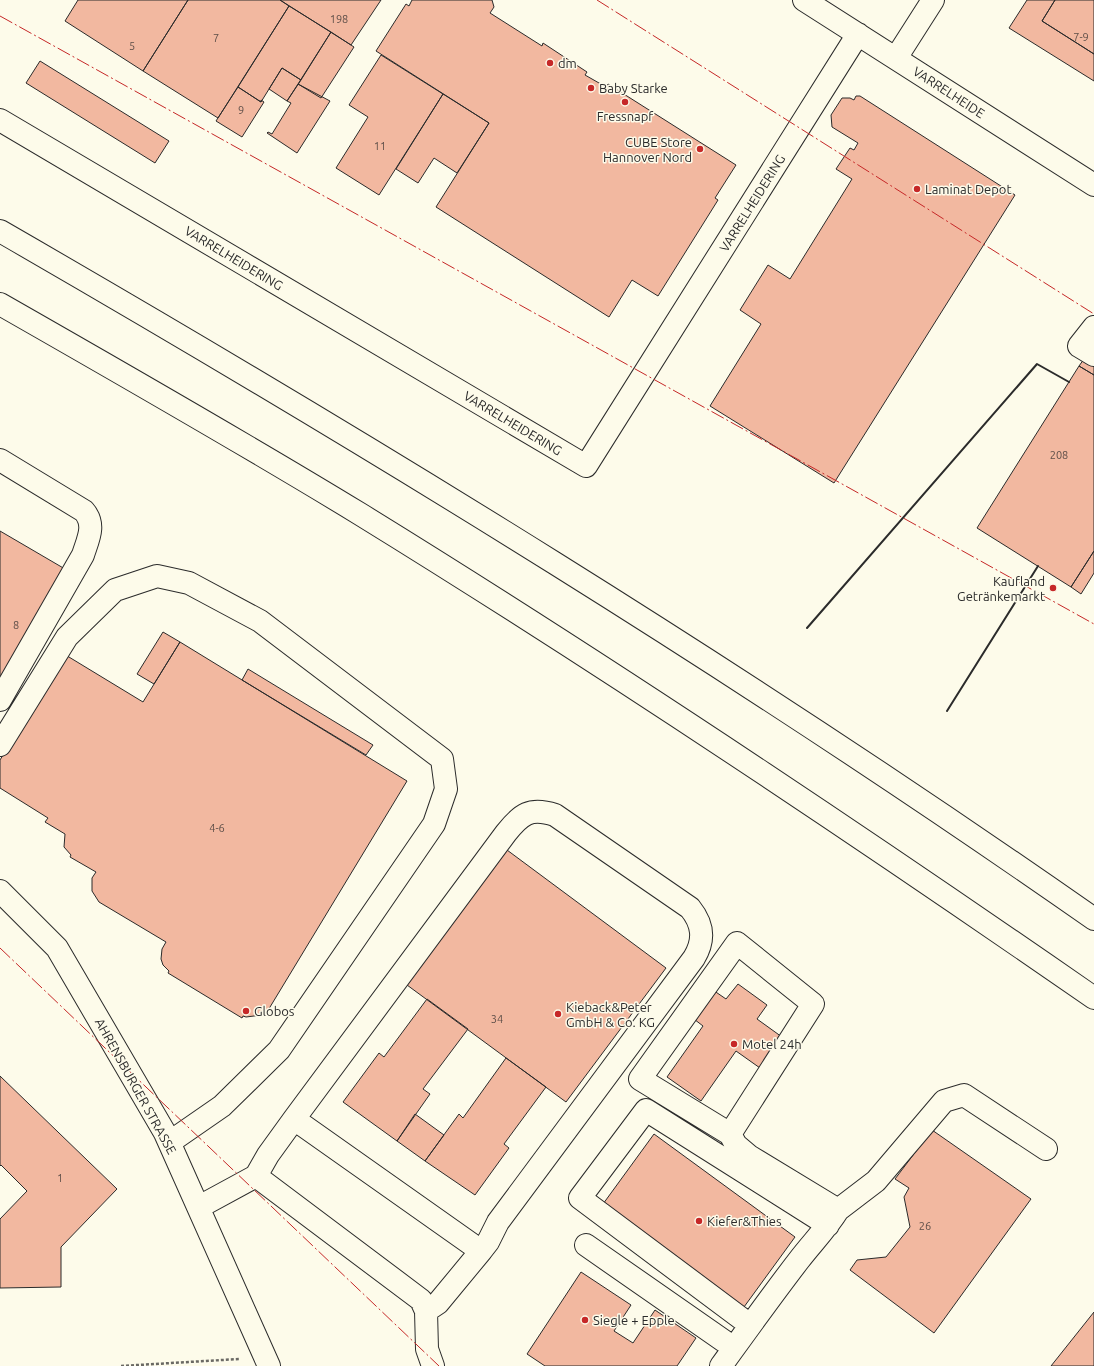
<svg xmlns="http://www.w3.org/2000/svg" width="1094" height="1366" viewBox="0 0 1094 1366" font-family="Ubuntu,sans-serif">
<rect width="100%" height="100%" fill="#fdfbea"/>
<!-- building -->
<path fill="#f2b8a0" stroke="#2b2b2b" d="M 78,0 L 188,0 L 143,71 L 65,21 Z
M 188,0 L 280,0 L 289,6 L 218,118 L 143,71 Z
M 280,0 L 381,0 L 351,45 Z
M 412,0 L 492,0 L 494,7 L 490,13 L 542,46 L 543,43 L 587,72 L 585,75 L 606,87 L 608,84 L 736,165 L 715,198 L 718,200 L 658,296 L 632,280 L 609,317 L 436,207 L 489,123 L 376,51 L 406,4 L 409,6 Z
M 1027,0 L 1055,0 L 1042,21 L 1094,54 L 1094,81 L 1009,28 Z
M 1055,0 L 1094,0 L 1094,54 L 1042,21 Z
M 289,6 L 331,32 L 301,80 L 282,68 L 261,102 L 238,87 Z
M 331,32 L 354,47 L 321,98 L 298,84 Z
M 381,55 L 443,94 L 379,195 L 336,168 L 368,117 L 349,105 Z
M 40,61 L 169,141 L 155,163 L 26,83 Z
M 282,68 L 301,80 L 287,101 L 269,89 Z
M 298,84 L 330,101 L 297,153 L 267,133 L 268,132 L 272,134 L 291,103 L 287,101 Z
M 238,87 L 261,102 L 261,100 L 264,102 L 242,137 L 216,121 Z
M 443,94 L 489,123 L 457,173 L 434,158 L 418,183 L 396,169 Z
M 856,96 L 860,96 L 1015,195 L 834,483 L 710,406 L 761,324 L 740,310 L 768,265 L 790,279 L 852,179 L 836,169 L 850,148 L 854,150 L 858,143 L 832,127 L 831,115 L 842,98 L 850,98 L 854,100 Z
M 1084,359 L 1094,365 L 1094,375 L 1079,366 Z
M 1079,366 L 1094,375 L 1094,551 L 1071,587 L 977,528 Z
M 0,531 L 65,569 L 0,682 Z
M 1094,551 L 1094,573 L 1081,594 L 1071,587 Z
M 163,632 L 180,642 L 154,684 L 137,674 Z
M 180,642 L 407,781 L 267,1012 L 262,1015 L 246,1017 L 243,1016 L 242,1018 L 168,973 L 169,971 L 163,965 L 161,959 L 162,949 L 166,942 L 99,902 L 92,891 L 92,878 L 96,872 L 70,857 L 71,855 L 64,847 L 65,834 L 45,822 L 48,818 L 0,788 L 0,760 L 64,654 L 143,702 Z
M 248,669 L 373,745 L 366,755 L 242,680 Z
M 507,850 L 666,968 L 566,1102 L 407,985 Z
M 738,984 L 767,1005 L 757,1019 L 782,1037 L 760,1068 L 736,1051 L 701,1101 L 667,1077 L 703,1026 L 690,1016 L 710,988 L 726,999 Z
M 427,999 L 468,1029 L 423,1089 L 430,1094 L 397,1141 L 343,1102 L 379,1053 L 384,1057 Z
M 506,1058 L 546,1087 L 504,1144 L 509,1148 L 475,1195 L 425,1161 L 459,1114 L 463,1118 Z
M 0,1076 L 117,1189 L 61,1247 L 61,1287 L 0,1288 L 0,1219 L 27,1191 L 1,1165 L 0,1166 Z
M 415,1114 L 444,1135 L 425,1161 L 397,1141 Z
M 932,1130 L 1031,1199 L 934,1333 L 850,1270 L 857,1260 L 886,1257 L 910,1227 L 904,1197 L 909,1188 L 895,1179 Z
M 654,1134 L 795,1237 L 744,1307 L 603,1204 Z
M 581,1272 L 631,1305 L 614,1331 L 633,1343 L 655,1310 L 696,1338 L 677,1366 L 545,1366 L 527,1354 Z
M 1094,1312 L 1094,1366 L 1051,1366 Z"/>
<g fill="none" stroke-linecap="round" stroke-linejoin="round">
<!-- minor casing -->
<g stroke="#2b2b2b" stroke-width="24">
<path id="minor" d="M 804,0 L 1094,185
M 896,58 L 933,0
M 0,120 L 586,466 L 858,34
M 1094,327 L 1079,346 L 1094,355
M 0,460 L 84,511 C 96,525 88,539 83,555 L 0,700
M 0,745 L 67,637 L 115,590 L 157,576 L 189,583 L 260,621 L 442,759 L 446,789 L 434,824 L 279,1050 L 222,1106 L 170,1142
M 0,891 L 57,948 L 165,1133 L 269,1366
M 294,1119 L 481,1251
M 256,1176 L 268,1155 L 294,1119 L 506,833 C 521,814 530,807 555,815 L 690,908 C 703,924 705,940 694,958 L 498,1222 L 488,1242 L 481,1251 L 438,1303 L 426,1311
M 199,1207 L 256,1176 L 421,1300 L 426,1311 L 427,1349 L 433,1366
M 838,1210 L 876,1181 L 944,1101 L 964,1095 L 1046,1149
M 586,1245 L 734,1348
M 750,1325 L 580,1198 L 646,1110 L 828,1225
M 721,1366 C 747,1330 772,1295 799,1260 C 812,1243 827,1228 838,1210 L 749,1156 L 736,1145 L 730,1134 L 640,1079 L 737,943 L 813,1004 L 730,1134"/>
</g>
<!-- highway casing -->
<g stroke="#2b2b2b" stroke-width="24">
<path id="highway" d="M 0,231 C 373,446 741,672 1094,919
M 0,304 C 121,373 242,442 360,514 C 610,668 853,831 1094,998"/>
</g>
<!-- path -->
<path stroke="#6a6964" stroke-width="2.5" stroke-dasharray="3 2" stroke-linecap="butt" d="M 121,1366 L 239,1359"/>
<!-- minor -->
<use href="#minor" stroke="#fdfbea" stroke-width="22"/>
<!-- highway -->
<use href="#highway" stroke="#fdfbea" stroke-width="22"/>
<!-- wall -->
<path stroke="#2b2b2b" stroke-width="2" d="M 807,628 L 1037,364 L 1069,382
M 947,711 L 1038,566"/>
<!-- power -->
<path stroke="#c62828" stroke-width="1" stroke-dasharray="14 3 2 3" stroke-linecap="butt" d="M 597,0 L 1094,314
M 0,16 L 1094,624
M 0,948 L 439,1366"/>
</g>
<!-- markers -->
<g fill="#c62828" stroke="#fdfbea" stroke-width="1.5">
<circle cx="550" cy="63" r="4"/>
<circle cx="591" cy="88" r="4"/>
<circle cx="625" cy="102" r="4"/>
<circle cx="700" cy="149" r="4"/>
<circle cx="917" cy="189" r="4"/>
<circle cx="1053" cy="588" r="4"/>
<circle cx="246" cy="1011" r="4"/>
<circle cx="558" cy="1014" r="4"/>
<circle cx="734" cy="1044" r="4"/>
<circle cx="699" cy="1221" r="4"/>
<circle cx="585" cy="1320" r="4"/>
</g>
<g text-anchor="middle" stroke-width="3" stroke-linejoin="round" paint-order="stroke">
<!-- number labels -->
<g font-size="11" fill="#5d4e48">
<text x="339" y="23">198</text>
<text x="1081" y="41">7-9</text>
<text x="216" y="42">7</text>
<text x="132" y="50">5</text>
<text x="241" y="114">9</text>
<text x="380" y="150">11</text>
<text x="1059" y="459">208</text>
<text x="16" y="629">8</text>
<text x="217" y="832">4-6</text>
<text x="497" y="1023">34</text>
<text x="60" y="1182">1</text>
<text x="925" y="1230">26</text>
</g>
<!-- poi labels -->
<g font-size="13" fill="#2b2b2b" stroke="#fdfbea" text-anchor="start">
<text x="558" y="68">dm</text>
<text x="599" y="93">Baby Starke</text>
<text x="625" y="121" text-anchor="middle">Fressnapf</text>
<text x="692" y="147" text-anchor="end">CUBE Store<tspan x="692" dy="15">Hannover Nord</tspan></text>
<text x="925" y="194">Laminat Depot</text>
<text x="1045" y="586" text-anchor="end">Kaufland<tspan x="1045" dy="15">Getränkemarkt</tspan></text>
<text x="566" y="1012">Kieback&amp;Peter<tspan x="566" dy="15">GmbH &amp; Co. KG</tspan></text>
<text x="254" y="1016">Globos</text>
<text x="742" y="1049">Motel 24h</text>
<text x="707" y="1226">Kiefer&amp;Thies</text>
<text x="593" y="1325">Siegle + Epple</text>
</g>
<!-- street labels -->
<g font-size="13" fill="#2b2b2b" stroke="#fdfbea">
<text transform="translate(949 92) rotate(33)" y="5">VARRELHEIDE</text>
<text transform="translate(752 203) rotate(-58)" y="5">VARRELHEIDERING</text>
<text transform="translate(234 258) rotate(31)" y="5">VARRELHEIDERING</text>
<text transform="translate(513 423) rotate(31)" y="5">VARRELHEIDERING</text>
<text transform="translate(136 1086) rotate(61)" y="5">AHRENSBURGER STRASSE</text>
</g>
</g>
</svg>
